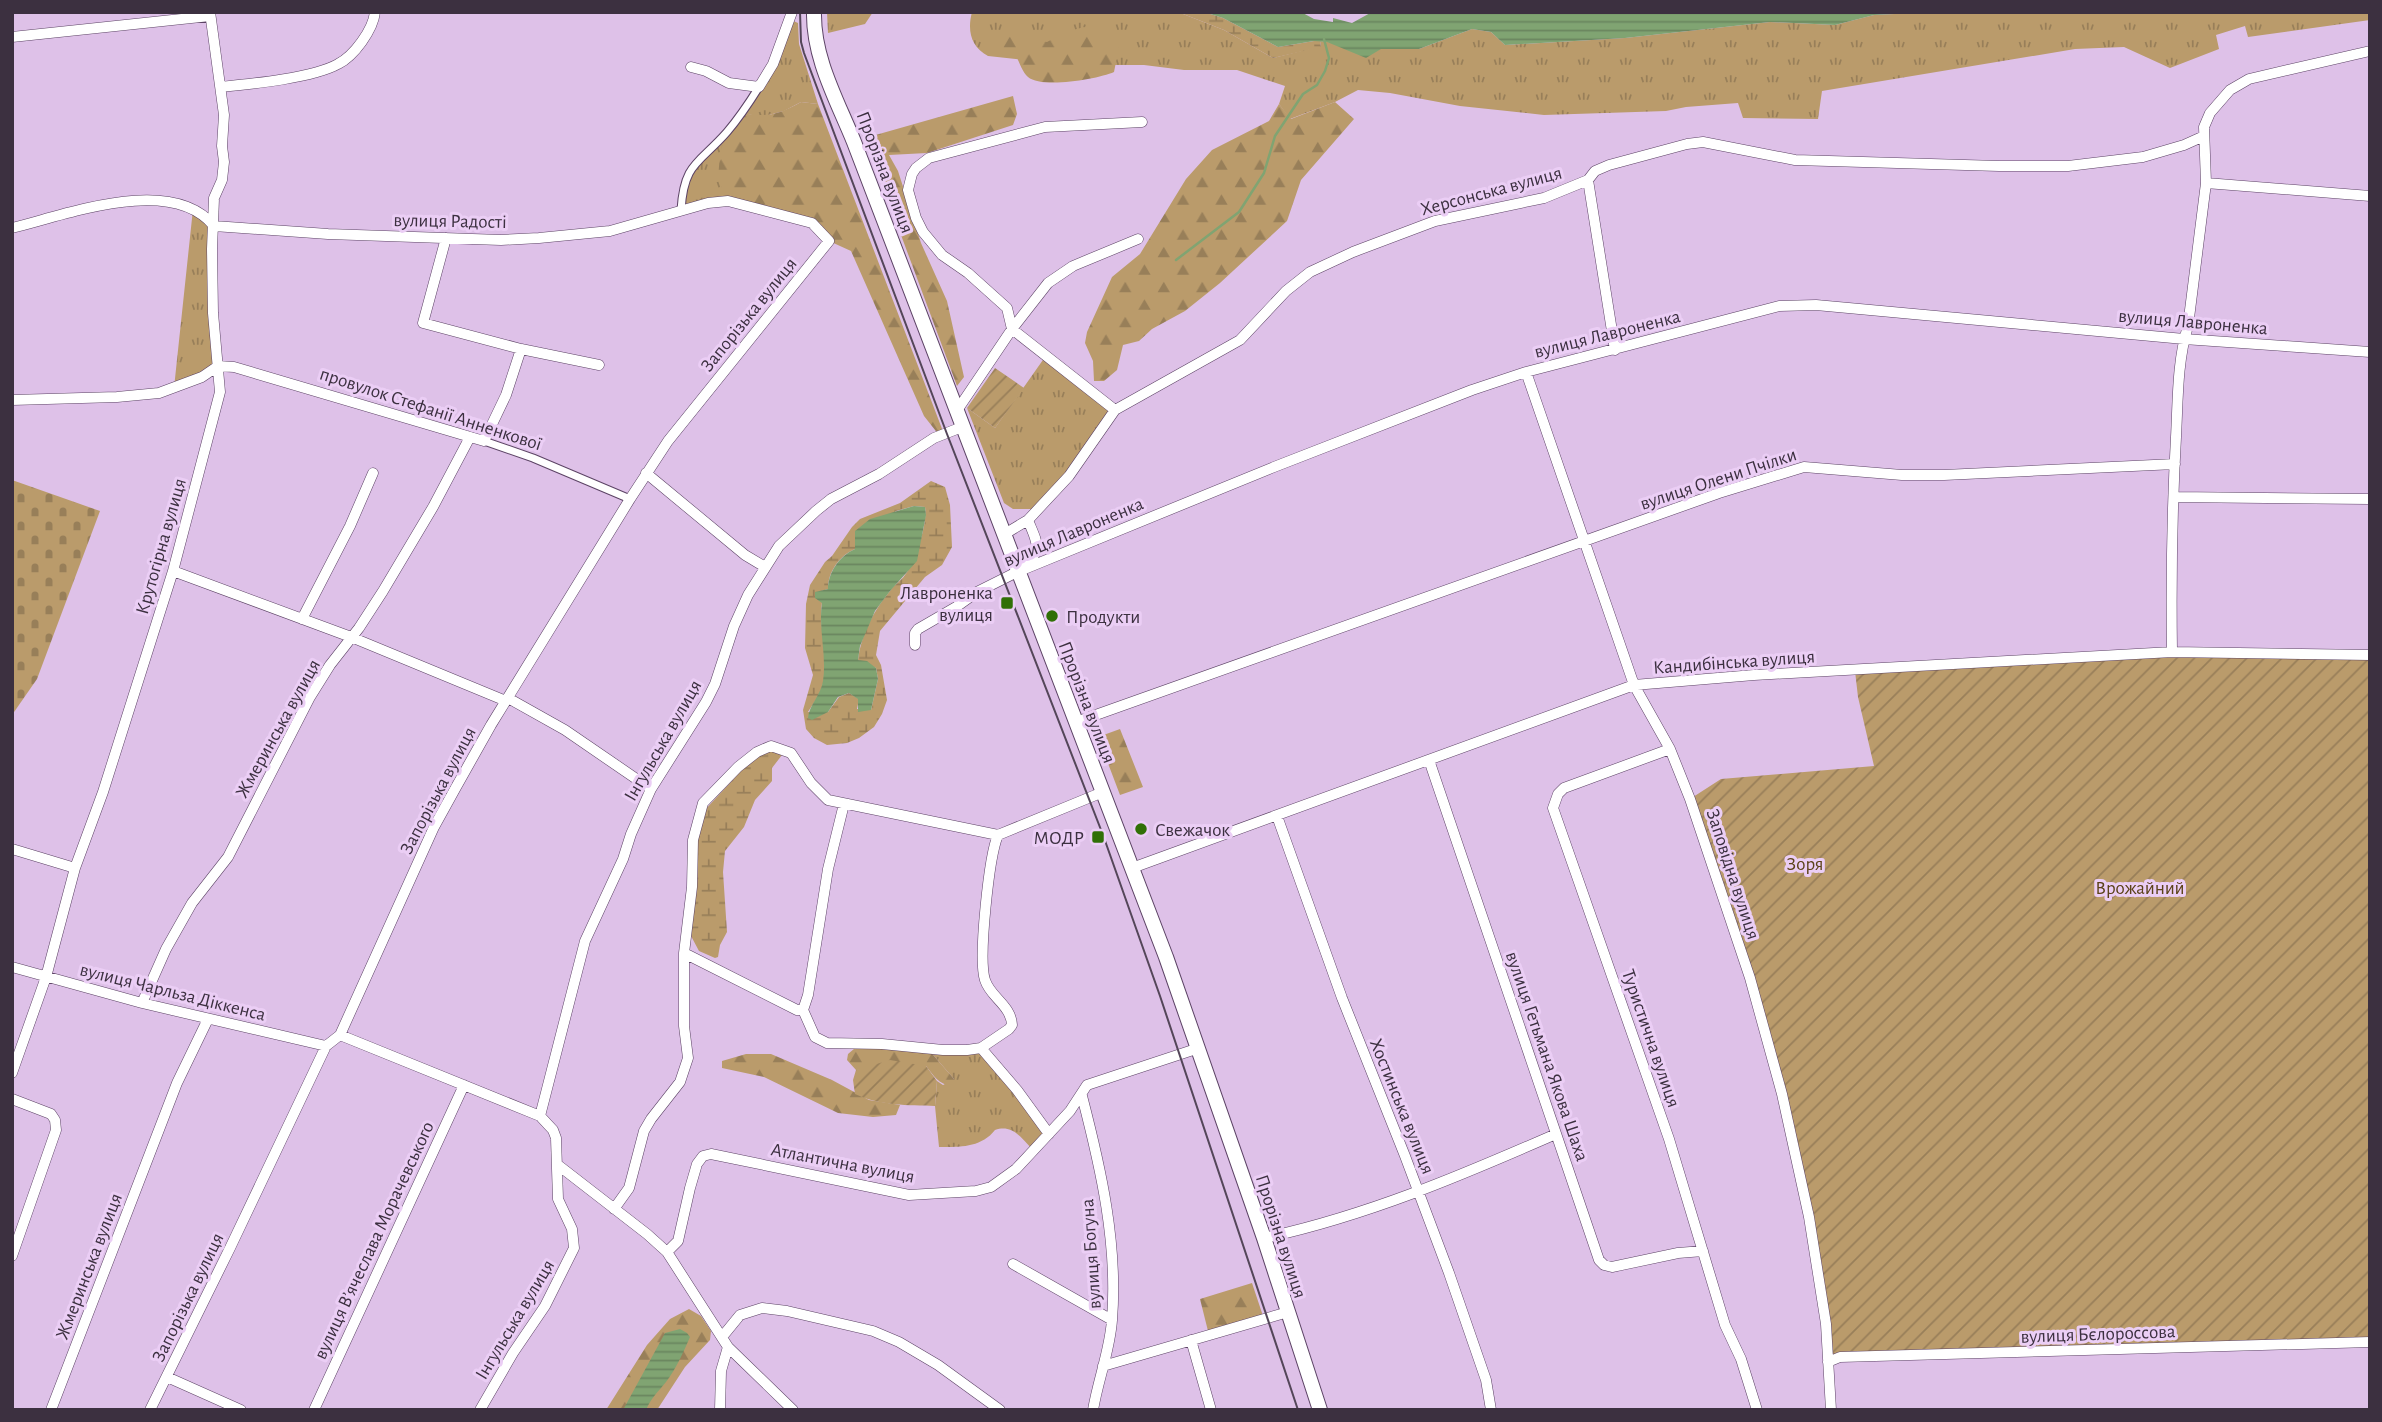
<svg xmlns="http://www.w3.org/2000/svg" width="2382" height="1422" viewBox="0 0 2382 1422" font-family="'Alegreya Sans',sans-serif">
<defs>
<pattern id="grass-tufts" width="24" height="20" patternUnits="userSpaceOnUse" patternTransform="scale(1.75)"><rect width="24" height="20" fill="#ba9b6b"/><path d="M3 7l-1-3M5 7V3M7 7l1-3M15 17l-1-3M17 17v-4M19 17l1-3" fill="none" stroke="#987f59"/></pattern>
<pattern id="forest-firs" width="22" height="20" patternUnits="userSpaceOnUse" patternTransform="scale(1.75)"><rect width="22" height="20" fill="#ba9b6b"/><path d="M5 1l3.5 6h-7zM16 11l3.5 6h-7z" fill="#987f59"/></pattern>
<pattern id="wetland-marsh" width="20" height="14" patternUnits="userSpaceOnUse" patternTransform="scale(1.75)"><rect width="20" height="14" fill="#ba9b6b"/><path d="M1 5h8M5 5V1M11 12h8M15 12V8" fill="none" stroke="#987f59"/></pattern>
<pattern id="cemetery-stones" width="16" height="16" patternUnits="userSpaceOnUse" patternTransform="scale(1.75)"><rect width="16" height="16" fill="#ba9b6b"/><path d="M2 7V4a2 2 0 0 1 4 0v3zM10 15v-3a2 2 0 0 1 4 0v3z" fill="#987f59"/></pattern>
<pattern id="garden-furrows" width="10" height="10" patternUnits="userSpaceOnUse" patternTransform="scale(1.75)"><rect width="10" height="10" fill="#ba9b6b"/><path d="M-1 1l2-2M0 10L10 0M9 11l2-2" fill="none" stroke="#987f59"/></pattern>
<pattern id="water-rules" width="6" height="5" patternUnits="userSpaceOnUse" patternTransform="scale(1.75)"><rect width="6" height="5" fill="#80a472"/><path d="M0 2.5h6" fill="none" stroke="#6a865f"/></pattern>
</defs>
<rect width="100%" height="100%" fill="#dec1e8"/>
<!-- grass -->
<path fill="url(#grass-tufts)" d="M 827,12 L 873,12 L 865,24 L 828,33 Z
M 972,12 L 1178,12 L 1224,30 L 1273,58 L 1321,46 L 1320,41 L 1381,49 L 1419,49 L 1472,29 L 1491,32 L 1505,45 L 1625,38 L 1770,22 L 1835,25 L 1874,15 L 1934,12 L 2370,12 L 2370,20 L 2248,37 L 2245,26 L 2216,35 L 2219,49 L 2170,68 L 2124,47 L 2075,49 L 1822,91 L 1818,119 L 1743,118 L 1738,103 L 1686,107 L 1666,111 L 1544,115 L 1460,106 L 1390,93 L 1358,90 L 1335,102 L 1290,119 L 1279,104 L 1285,86 L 1237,70 L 1184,70 L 1144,65 L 1069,65 L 988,56 C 971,47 967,31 972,12 Z
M 791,20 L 798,23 L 799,44 L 818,104 L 801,102 L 784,111 L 761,117 L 743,113 Z
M 725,135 L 728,201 L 681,210 L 689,173 Z
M 193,209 L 214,226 L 218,366 L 174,388 Z
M 1045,357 L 1115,410 L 1037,509 L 1013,509 L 1004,503 L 967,408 L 995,428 Z
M 981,1048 L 1049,1134 L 1033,1150 C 1021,1138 1013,1124 995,1130 C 981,1148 959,1147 939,1147 L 935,1106 L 937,1081 L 943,1085 L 954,1079 L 928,1049 Z"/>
<!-- forest -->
<path fill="url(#forest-firs)" d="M 1084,27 L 1107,35 L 1119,47 L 1114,72 C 1098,79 1042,89 1028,77 C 1022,72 1019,61 1015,54 L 987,50 L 984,41 L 988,36 L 1005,35 L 1047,42 L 1066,32 Z
M 1013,96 L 1017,114 L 1013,125 L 927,153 L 889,155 L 898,171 L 921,243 L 947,301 L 964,377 L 957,386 L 865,138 Z
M 801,102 L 818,104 L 944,434 L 939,435 L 924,416 L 851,251 L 829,241 L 812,223 L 728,201 L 718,179 L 720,154 L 725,135 L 743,113 C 767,118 780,114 801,102 Z
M 1335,102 L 1354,119 L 1301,180 L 1287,221 L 1220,283 L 1185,311 L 1152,329 L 1139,341 L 1123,345 L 1117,370 L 1104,381 L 1094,381 L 1093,361 L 1085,343 L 1087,332 L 1112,277 L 1140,254 L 1186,179 L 1212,150 L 1269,121 L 1279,104 L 1291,119 Z
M 1120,729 L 1143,787 L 1120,795 L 1098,737 Z
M 861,1043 L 928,1049 L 954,1079 L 952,1086 C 938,1084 934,1076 926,1066 L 856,1070 L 847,1060 L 848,1054 Z
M 746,1054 L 771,1054 L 832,1080 L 869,1100 L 900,1105 L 896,1115 L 873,1117 L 838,1113 L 764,1077 L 722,1068 L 722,1061 Z
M 1252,1283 L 1264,1319 L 1209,1335 L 1200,1299 Z
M 689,1309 L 701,1316 L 711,1331 L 710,1340 L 685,1367 L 657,1410 L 606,1410 L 647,1345 L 670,1319 Z"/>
<!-- wetland -->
<path fill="url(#wetland-marsh)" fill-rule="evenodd" d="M 1178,12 L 1204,12 L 1223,18 L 1278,47 L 1314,41 L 1320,41 L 1321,47 L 1273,58 L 1224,30 Z
M 931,481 L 945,487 L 950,505 L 952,547 L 942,565 L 925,577 L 880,631 L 876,655 L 881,665 L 887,700 L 882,714 L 874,727 L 859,738 L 847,743 L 827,745 L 814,738 L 806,729 L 803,710 L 813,675 L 805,648 L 806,604 L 810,585 L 825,562 L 832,556 L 852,527 L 860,519 L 900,503 ZM 914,506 L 925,507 C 928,523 915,562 905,575 C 901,581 894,585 890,591 C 874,610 861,635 858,660 L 876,668 L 878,679 L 871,710 L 857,709 L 859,699 L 849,693 L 839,697 L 828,712 L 808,712 C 813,704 819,696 822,687 C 831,661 818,630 822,602 L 815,593 L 828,589 C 828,572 839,556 855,549 L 855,545 L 896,511 Z
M 774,749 L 782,755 L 772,768 L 772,781 L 755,800 L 744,827 L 725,851 L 723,872 L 727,932 L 720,945 L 718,957 L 715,958 L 699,951 L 691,936 L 696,848 L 703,812 L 754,757 Z"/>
<!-- cemetery -->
<path fill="url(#cemetery-stones)" d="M 12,480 L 100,511 L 37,679 L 12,715 Z"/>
<!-- garden -->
<path fill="url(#garden-furrows)" d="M 995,368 L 1024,388 L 995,428 L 967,408 Z
M 2172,652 L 2370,655 L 2370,1342 L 1828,1362 L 1826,1324 L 1782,1094 L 1690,799 L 1721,779 L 1874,766 L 1858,697 L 1855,671 Z
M 890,1060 L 926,1066 L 937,1081 L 935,1106 C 908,1105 880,1106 855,1094 L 853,1080 L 856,1070 Z"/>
<!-- water -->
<path fill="url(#water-rules)" d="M 1204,12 L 1301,12 L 1314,19 L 1333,22 L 1333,18 L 1352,23 L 1372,12 L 1934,12 L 1874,15 L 1835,25 L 1770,22 L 1625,38 L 1505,45 L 1491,32 L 1472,29 L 1419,49 L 1381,49 L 1366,58 L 1327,42 L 1314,41 L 1278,47 L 1223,18 Z
M 914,506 L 925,507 L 926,515 L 917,561 L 890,591 L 875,611 L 860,646 L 858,660 L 867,661 L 876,668 L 878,679 L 871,710 L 858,712 L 858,699 L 849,693 L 838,697 L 828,712 L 812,720 L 808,718 C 809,705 821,695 823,681 C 827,655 818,629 822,603 L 815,598 L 815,592 L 828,589 C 828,573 839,556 855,549 L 855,531 L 870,519 Z
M 680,1329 L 687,1333 L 690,1337 C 683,1353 676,1369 666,1382 C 658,1392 651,1398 646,1410 L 623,1410 L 665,1333 Z"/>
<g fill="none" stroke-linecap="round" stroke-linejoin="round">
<!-- stream -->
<path stroke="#80a472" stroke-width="2.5" d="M 1176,260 L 1239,212 L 1264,173 L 1275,136 L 1303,94 L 1317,85 L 1325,71 L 1329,58 L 1324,39"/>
<!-- pedestrian casing -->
<g stroke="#5c4365" stroke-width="9">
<path id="pedestrian" d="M 681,210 C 684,162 699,164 727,132 C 739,118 749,103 759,87
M 484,441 L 533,458 L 630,499"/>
</g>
<!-- minor casing -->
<g stroke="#5c4365" stroke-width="11">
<path id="minor" d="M 12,37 L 210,16
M 691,67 L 706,71 L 729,83 L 759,87 L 773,64 L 792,12
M 221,87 C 251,84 313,78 338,64 C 354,56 373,30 375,12
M 1588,180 L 1615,350
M 2206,183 L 2370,196
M 12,228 C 66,215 171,174 214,226 L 328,234 L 501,240 L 539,238 L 610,231 L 708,203 L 728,201 L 812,223 L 829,241 L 668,441 L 630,499 L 491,725 L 455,789 L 434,827 L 340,1035 L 326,1046 L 230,1248 L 150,1410
M 446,238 L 423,323 L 521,349 L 599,365
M 1526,372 L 1634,685 L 1670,749 L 1690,799 L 1750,978 L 1782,1094 L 1809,1217 L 1826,1324 L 1831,1410
M 12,400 L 117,397 L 159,393 L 202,377 L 218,366 L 234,367 L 484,441 L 506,395 L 521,349
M 1115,410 L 1012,329 L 1007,308 L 968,273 L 942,255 L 923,232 L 916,218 L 908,190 L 912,174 L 916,168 L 929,158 L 1045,127 L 1142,122
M 956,412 L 1012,329 L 1048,283 L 1073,266 L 1138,239
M 646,473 L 745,555 L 765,567
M 2174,497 L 2370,499
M 1003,535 L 1028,520
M 1023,567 C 1044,550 1037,543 1028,520 L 1069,476 L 1115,410 L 1240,340 L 1286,291 L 1310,272 L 1353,252 L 1435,221 L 1544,198 L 1588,180 L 1595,171 L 1609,165 L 1687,144 L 1703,142 L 1795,160 L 1999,166 L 2068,166 L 2143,157 L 2184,145 L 2204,136
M 173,571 L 351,637 L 506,701
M 302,619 L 350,526 L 373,473
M 915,645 L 915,633 L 918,629 L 956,607 L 977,592 L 1017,572 L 1274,467 L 1472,390 L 1526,372 L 1779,306 L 1816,305 L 2184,339 L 2370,352
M 2172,652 C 2171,580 2172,509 2176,437 C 2178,400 2177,362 2188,326 L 2206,183 L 2204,127 L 2210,113 L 2230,90 L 2249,79 L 2370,51
M 508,698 L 565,730 L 651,789
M 1076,722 L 1719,493 L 1804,467 L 1902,475 L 1944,475 L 2175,464
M 1670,749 L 1564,788 L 1558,794 L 1553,808 L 1669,1139 L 1725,1325 L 1741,1359 L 1757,1410
M 1429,760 L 1599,1260 L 1604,1265 L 1612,1267 L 1678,1253 L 1703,1251
M 1277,816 L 1342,998 L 1405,1156 L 1449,1273 L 1486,1380 L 1491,1410
M 12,849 L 75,868
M 1132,868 L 1634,685 L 1754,675 L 2172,652 L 2370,655
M 684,953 L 797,1010 L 803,1010 L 808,995 L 828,869 L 844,804
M 12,967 L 142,1003 L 326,1046
M 142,1003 L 166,949 L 192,903 L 228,857 L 310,697 L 330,665 L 359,628 L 383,591 L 433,507 L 470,437
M 803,1010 L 815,1037 L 827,1043 L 882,1044 L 943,1050 L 967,1050 L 981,1048 L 1009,1029 L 1012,1025 C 1011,1005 990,997 985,980 C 978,959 989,856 998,835
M 340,1035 L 540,1116 L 553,1130 L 556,1138 L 558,1199 L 572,1229 L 574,1248 L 545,1306 L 513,1353 L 480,1410
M 981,1048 L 1017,1090 L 1049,1134
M 12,1073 L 46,977 L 75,868 L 103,792 L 173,571 L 220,392 L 213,313 L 212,249 L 214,198 L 222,180 L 224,162 L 222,146 L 224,115 L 210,12
M 1082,1096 C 1101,1169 1118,1244 1112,1320 C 1110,1350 1098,1380 1093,1410
M 12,1099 L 51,1114 L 55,1120 L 56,1130 L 12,1256
M 540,1116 L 585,941 L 623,859 L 631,834 L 651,789 L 706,702 L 715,684 L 734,626 L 748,595 L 779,546 L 816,511 L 831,499 L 879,474 L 934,438 L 962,427
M 558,1165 L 647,1234 L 667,1252 L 728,1347 L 793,1410
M 614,1209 L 629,1188 L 644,1131 L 651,1119 L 680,1082 L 688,1058 L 684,1026 L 684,953 L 692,887 L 693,840 L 703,803 L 738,767 L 757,752 L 771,746 L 791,753 L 811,783 L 828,800 L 998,835 L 1103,792
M 1264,1238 C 1366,1216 1460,1176 1556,1134
M 667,1252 L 678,1241 L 690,1188 L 697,1164 L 703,1156 L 711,1154 L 909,1195 L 976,1191 L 991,1187 L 1016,1169 L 1070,1111 L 1087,1085 L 1199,1048
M 1013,1264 L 1112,1320
M 722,1337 L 740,1315 L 762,1308 L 787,1311 L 873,1331 L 899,1342 L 938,1365 L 1000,1410
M 1191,1340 L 1211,1410
M 1828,1362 L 1840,1357 L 2370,1342
M 1103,1366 L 1288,1312
M 167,1377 L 241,1410
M 51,1410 L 177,1083 L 208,1019
M 314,1410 L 464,1085
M 720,1410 L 721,1371 L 728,1347"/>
</g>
<!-- secondary casing -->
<g stroke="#5c4365" stroke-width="16">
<path id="secondary" d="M 814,12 C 813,58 837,100 854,142 L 1166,957 L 1264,1238 L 1320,1410"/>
</g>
<!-- pedestrian -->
<use href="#pedestrian" stroke="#fff" stroke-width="7"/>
<!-- minor -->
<use href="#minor" stroke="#fff" stroke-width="10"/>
<!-- secondary -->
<use href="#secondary" stroke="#fff" stroke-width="14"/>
<!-- tram -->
<path stroke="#544659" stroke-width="2" d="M 800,12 L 801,42 L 804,53 L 947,434 L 1103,835 L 1160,996 L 1298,1410"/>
</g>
<!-- markers -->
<g fill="#307006" stroke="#ebcef5" stroke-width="2.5">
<rect x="1000" y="596" width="14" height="14" rx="3.5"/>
<circle cx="1052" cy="616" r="7"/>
<circle cx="1141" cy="829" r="7"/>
<rect x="1091" y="830" width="14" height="14" rx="3.5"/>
</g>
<g text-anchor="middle" stroke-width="6" stroke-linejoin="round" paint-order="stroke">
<!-- street labels -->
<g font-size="19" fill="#3c3040" stroke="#ebcef5">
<text transform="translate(886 172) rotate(69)" y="7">Прорізна вулиця</text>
<text transform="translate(1491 190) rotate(-15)" y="7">Херсонська вулиця</text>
<text transform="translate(450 220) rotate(1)" y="7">вулиця Радості</text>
<text transform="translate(748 314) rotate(-51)" y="7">Запорізька вулиця</text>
<text transform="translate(2193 321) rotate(5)" y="7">вулиця Лавроненка</text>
<text transform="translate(1607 333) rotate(-14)" y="7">вулиця Лавроненка</text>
<text transform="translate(431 408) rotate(18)" y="7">провулок Стефанії Анненкової</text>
<text transform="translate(1718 478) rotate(-18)" y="7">вулиця Олени Пчілки</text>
<text transform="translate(1073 531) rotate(-23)" y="7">вулиця Лавроненка</text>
<text transform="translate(160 546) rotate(-74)" y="7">Крутогірна вулиця</text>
<text transform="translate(1734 661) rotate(-4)" y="7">Кандибінська вулиця</text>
<text transform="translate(1088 702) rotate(69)" y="7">Прорізна вулиця</text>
<text transform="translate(277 728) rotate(-61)" y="7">Жмеринська вулиця</text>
<text transform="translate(662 740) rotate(-60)" y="7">Інгульська вулиця</text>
<text transform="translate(437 790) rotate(-62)" y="7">Запорізька вулиця</text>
<text transform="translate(1734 874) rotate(72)" y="7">Заповідна вулиця</text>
<text transform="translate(173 991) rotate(14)" y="7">вулиця Чарльза Діккенса</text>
<text transform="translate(1652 1038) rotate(71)" y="7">Туристична вулиця</text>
<text transform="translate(1548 1056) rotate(71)" y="7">вулиця Гетьмана Якова Шаха</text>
<text transform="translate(1403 1106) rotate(68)" y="7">Хостинська вулиця</text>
<text transform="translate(843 1162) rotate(11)" y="7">Атлантична вулиця</text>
<text transform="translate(1282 1236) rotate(72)" y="7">Прорізна вулиця</text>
<text transform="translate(373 1240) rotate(-65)" y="7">вулиця В’ячеслава Морачевського</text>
<text transform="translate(1090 1254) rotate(-94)" y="7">вулиця Богуна</text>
<text transform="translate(88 1266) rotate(-69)" y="7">Жмеринська вулиця</text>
<text transform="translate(187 1297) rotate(-64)" y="7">Запорізька вулиця</text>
<text transform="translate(514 1319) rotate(-59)" y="7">Інгульська вулиця</text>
<text transform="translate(2098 1333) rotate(-2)" y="7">вулиця Бєлороссова</text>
</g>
<!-- poi labels -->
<g font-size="19" fill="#3c3040" stroke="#ebcef5" text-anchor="end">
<text x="993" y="599">Лавроненка<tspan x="993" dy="22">вулиця</tspan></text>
<text x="1066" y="623" text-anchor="start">Продукти</text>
<text x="1155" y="836" text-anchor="start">Свежачок</text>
<text x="1084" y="844">МОДР</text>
</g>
<!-- park labels -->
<g font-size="19" fill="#5b4219" stroke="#ebcef5">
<text x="1805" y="870">Зоря</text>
<text x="2140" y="894">Врожайний</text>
</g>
</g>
<!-- border -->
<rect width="2382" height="1422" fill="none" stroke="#3c3040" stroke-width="28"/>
</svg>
